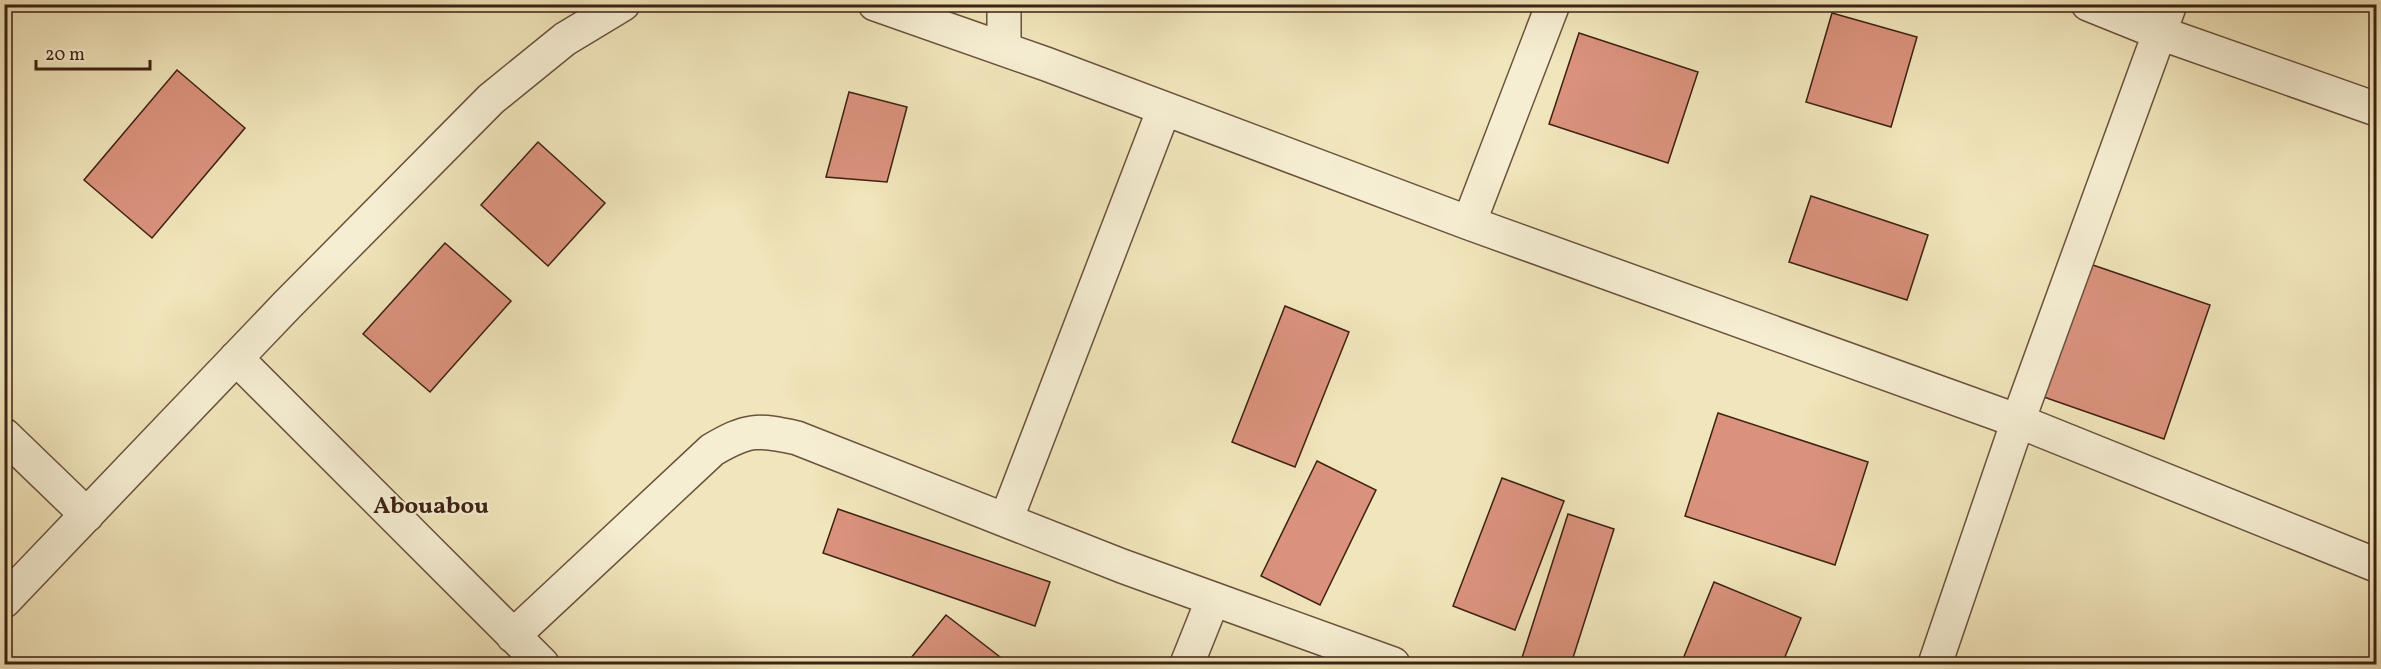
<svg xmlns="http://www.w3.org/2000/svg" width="2381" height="669" viewBox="0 0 2381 669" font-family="Vollkorn,serif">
<rect width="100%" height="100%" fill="#f1e5bb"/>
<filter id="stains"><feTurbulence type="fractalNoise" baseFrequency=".00333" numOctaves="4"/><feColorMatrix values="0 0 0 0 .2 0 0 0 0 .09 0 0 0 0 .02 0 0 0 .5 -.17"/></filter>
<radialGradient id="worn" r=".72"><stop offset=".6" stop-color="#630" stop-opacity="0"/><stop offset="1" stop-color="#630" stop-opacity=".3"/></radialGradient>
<!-- building -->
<path fill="#da927d" stroke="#3d2112" stroke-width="1.5" d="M 1832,13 L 1917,37 L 1891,127 L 1806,102 Z
M 1579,33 L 1698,72 L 1668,163 L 1549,124 Z
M 177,70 L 245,128 L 152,238 L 84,180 Z
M 849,92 L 907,107 L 887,182 L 826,177 Z
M 538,142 L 605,203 L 548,266 L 481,205 Z
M 1811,196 L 1928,235 L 1907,300 L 1789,262 Z
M 445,243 L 511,301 L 430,392 L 363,334 Z
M 2087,263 L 2210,305 L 2164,439 L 2041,396 Z
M 1285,306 L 1349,332 L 1295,467 L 1232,442 Z
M 1718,413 L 1868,462 L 1835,565 L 1685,516 Z
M 1317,461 L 1376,490 L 1320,605 L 1261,576 Z
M 1502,478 L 1564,501 L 1515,630 L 1453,606 Z
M 838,509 L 1050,582 L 1035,626 L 823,553 Z
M 1568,514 L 1614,529 L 1571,664 L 1520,664 Z
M 1714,582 L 1801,618 L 1782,664 L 1681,664 Z
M 946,615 L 1009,664 L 906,664 Z"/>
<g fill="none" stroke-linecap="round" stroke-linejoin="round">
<!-- minor casing -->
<g stroke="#6a523c" stroke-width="36">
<path id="minor" d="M 875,4 L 1046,64 L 1469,223 L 2018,421 L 2376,565
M 2088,4 L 2160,33 L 2376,109
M 1004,49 L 1004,4
M 1469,223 L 1553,4
M 236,358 L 542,664
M 4,435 L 87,515
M 1006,520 L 1164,109
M 4,601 L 287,305 L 491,99 L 565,39 L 623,4
M 513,636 L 712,450 C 748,429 757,429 797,438 L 1122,566 L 1393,664
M 1187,664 L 1213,599
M 1935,664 L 2018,421 L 2170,4"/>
</g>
<!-- minor -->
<use href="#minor" stroke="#f6eed3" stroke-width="33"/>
</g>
<g text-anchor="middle" stroke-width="4.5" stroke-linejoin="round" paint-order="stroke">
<!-- quarter labels -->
<g font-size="24" font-weight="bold" fill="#3d2112" stroke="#f6eed3">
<text x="431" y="513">Abouabou</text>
</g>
</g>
<!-- margin -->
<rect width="2381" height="669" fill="none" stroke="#f1e5bb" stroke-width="24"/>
<rect x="6" y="6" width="2369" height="657" fill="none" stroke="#3d2112" stroke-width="3"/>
<rect x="12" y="12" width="2357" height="645" fill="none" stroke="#3d2112" stroke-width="1.5"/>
<!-- scale -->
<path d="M36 60v9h114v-9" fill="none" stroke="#3d2112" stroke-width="3"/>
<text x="45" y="60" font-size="18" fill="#3d2112" stroke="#f6eed3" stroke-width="4.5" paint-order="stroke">20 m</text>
<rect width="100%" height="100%" filter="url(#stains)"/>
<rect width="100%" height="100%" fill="url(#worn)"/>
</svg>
